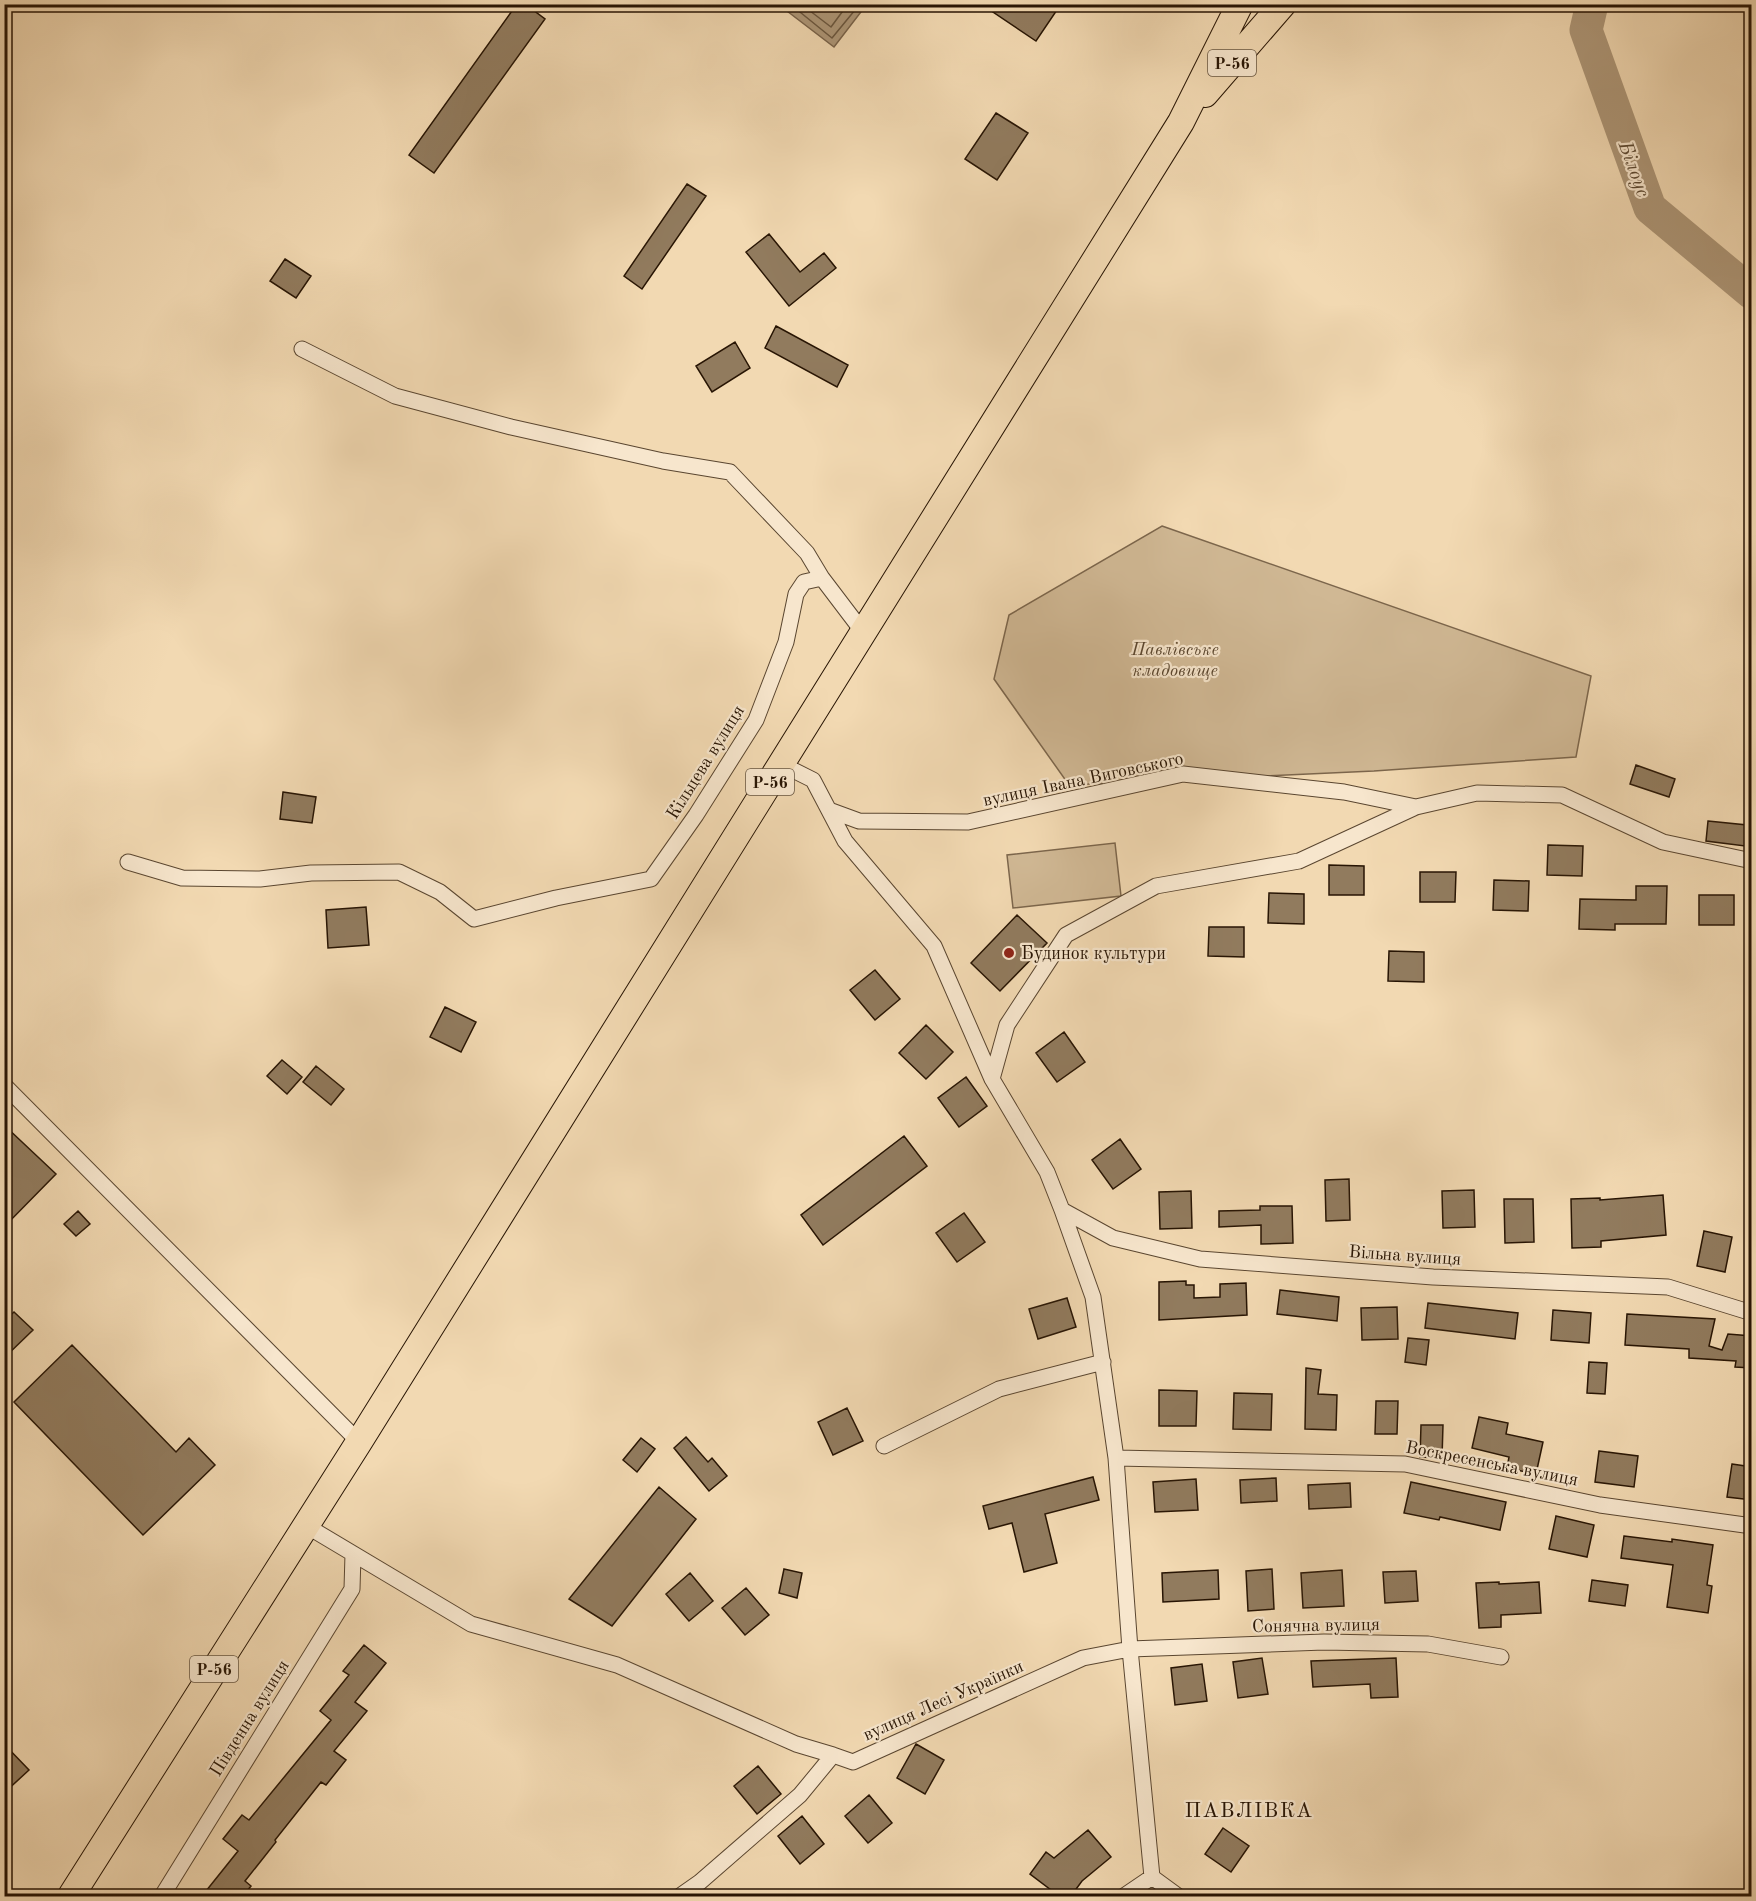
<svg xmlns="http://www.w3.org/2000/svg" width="1756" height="1901" viewBox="0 0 1756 1901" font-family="'Old Standard TT',serif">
<rect width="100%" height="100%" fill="#f2d9b2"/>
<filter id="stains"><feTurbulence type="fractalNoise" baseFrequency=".00333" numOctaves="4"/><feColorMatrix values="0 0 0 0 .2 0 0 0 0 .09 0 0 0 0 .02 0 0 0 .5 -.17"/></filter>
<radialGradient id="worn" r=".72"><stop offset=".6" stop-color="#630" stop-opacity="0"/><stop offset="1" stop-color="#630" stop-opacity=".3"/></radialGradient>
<!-- green -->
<path fill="#d0b894" stroke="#7c664c" stroke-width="1.5" d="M 1162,526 L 1591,676 L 1576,757 L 1374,771 L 1069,785 L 994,679 L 1009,615 Z
M 1115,843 L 1121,896 L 1013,908 L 1007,855 Z"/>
<!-- water -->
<path fill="#ad9677" stroke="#786249" stroke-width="1.5" d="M 786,5 L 859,5 L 864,8 L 834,47 L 783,8 Z"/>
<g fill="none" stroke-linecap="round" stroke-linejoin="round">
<!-- shore -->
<path stroke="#6a563e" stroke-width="1.5" d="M 790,4 L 832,38 L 855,10 L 856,4
M 801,4 L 831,27 L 848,4"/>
<!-- river -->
<path stroke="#ad9677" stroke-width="33" d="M 1592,4 L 1586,30 L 1650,208 L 1752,293"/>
</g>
<!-- building -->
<path fill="#917b5e" stroke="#281504" stroke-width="1.5" d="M 517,4 L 525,4 L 545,19 L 434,173 L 409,155 Z
M 981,4 L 1061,4 L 1036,41 Z
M 996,113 L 1028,133 L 997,180 L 965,159 Z
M 687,184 L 706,196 L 642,289 L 624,276 Z
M 769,234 L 800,272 L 824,253 L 836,268 L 789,306 L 746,252 Z
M 285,259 L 311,276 L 296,298 L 270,281 Z
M 776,326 L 848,365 L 837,387 L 765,348 Z
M 735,342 L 750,368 L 712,392 L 696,366 Z
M 1636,765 L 1675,779 L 1669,797 L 1630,784 Z
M 283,792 L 316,797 L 312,823 L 280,819 Z
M 1708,821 L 1747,825 L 1745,846 L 1706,841 Z
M 1548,845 L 1583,846 L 1582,876 L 1547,875 Z
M 1329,865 L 1364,866 L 1364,895 L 1329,895 Z
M 1420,872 L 1456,872 L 1455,902 L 1420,902 Z
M 1494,880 L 1529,881 L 1528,911 L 1493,910 Z
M 1636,886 L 1667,886 L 1666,924 L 1615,924 L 1615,930 L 1579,929 L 1580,899 L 1636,900 Z
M 1269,893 L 1304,894 L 1304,924 L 1268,923 Z
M 1699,895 L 1734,895 L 1734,925 L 1699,925 Z
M 366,907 L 369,945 L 328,948 L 326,910 Z
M 1017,915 L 1047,943 L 1000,991 L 971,963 Z
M 1209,927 L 1244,927 L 1244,957 L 1208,956 Z
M 1389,951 L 1424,952 L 1424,982 L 1388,981 Z
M 875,970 L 900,999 L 875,1020 L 850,990 Z
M 445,1007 L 476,1022 L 461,1052 L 430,1037 Z
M 926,1025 L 953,1052 L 926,1079 L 899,1053 Z
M 1064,1032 L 1085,1062 L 1057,1082 L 1036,1053 Z
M 282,1060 L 302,1077 L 287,1094 L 267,1076 Z
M 316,1066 L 344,1089 L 331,1105 L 303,1082 Z
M 966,1077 L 987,1106 L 959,1127 L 938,1098 Z
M 4,1125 L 56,1174 L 4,1227 Z
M 904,1136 L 927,1166 L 823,1245 L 801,1215 Z
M 1120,1139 L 1141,1169 L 1113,1189 L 1092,1160 Z
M 1349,1179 L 1350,1220 L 1326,1221 L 1325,1180 Z
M 1474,1190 L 1475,1227 L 1443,1228 L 1442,1191 Z
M 1191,1191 L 1192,1228 L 1160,1229 L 1159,1192 Z
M 1663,1195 L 1666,1235 L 1601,1241 L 1601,1247 L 1572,1248 L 1571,1199 L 1600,1198 L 1600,1200 Z
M 1504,1199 L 1533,1199 L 1534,1242 L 1505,1243 Z
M 1260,1206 L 1292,1206 L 1293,1243 L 1261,1244 L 1261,1225 L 1219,1227 L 1219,1211 L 1260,1210 Z
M 78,1211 L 90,1224 L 76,1236 L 64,1224 Z
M 964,1213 L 985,1242 L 957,1262 L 936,1233 Z
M 1704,1231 L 1732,1237 L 1725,1272 L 1697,1266 Z
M 1186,1281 L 1186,1285 L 1194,1285 L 1194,1298 L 1220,1297 L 1220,1284 L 1246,1283 L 1247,1315 L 1159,1320 L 1159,1282 Z
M 1280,1290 L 1339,1297 L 1337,1321 L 1277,1314 Z
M 1067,1298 L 1076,1327 L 1038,1339 L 1029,1309 Z
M 1428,1303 L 1518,1313 L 1515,1339 L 1425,1328 Z
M 1397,1307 L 1398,1339 L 1362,1340 L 1361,1308 Z
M 1553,1310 L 1591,1313 L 1589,1343 L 1551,1340 Z
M 14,1312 L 33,1330 L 4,1358 L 4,1321 Z
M 1627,1314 L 1715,1319 L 1709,1346 L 1722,1350 L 1728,1334 L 1752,1336 L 1752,1368 L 1735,1367 L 1736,1361 L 1689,1358 L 1689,1349 L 1625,1345 Z
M 1408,1338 L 1429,1340 L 1426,1365 L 1405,1362 Z
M 72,1345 L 176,1452 L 189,1438 L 215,1465 L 143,1535 L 14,1402 Z
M 1589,1362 L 1607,1363 L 1605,1394 L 1587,1393 Z
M 1306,1368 L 1321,1370 L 1318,1394 L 1337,1395 L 1336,1430 L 1305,1429 Z
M 1159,1390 L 1197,1391 L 1196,1426 L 1159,1426 Z
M 1234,1393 L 1272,1394 L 1271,1430 L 1233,1429 Z
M 1376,1401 L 1398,1401 L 1397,1434 L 1375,1434 Z
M 847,1408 L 863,1441 L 833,1455 L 818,1422 Z
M 1479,1417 L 1508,1423 L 1506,1434 L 1543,1442 L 1536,1474 L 1507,1468 L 1509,1457 L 1472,1448 Z
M 1421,1425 L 1443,1425 L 1442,1458 L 1420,1457 Z
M 686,1437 L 708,1462 L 712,1458 L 727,1476 L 709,1491 L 674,1448 Z
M 641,1438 L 655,1449 L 637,1472 L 623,1460 Z
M 1599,1451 L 1638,1456 L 1634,1487 L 1595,1482 Z
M 1732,1464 L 1752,1467 L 1752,1500 L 1727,1497 Z
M 1093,1477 L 1099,1500 L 1045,1514 L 1057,1563 L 1024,1572 L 1012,1523 L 989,1529 L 983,1506 Z
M 1276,1478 L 1277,1501 L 1241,1503 L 1240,1480 Z
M 1196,1479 L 1198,1510 L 1155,1512 L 1153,1482 Z
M 1411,1482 L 1506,1502 L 1500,1530 L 1440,1517 L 1439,1520 L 1404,1513 Z
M 1350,1483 L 1351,1507 L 1309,1509 L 1308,1485 Z
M 659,1487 L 696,1519 L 612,1626 L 569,1599 Z
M 1556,1516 L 1594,1525 L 1587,1557 L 1549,1549 Z
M 1624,1536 L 1672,1542 L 1672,1539 L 1713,1545 L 1707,1585 L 1712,1586 L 1708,1613 L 1667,1607 L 1673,1565 L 1621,1558 Z
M 784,1569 L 802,1573 L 797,1598 L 779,1593 Z
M 1272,1569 L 1274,1609 L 1248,1611 L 1246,1571 Z
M 1218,1570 L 1219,1599 L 1163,1602 L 1162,1573 Z
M 1342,1570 L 1344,1606 L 1303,1608 L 1301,1573 Z
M 1416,1571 L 1418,1601 L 1385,1603 L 1383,1572 Z
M 690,1573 L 713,1601 L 689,1621 L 666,1594 Z
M 1592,1580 L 1628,1585 L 1625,1606 L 1589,1601 Z
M 1499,1582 L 1499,1584 L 1539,1582 L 1541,1613 L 1501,1615 L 1501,1627 L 1479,1628 L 1476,1583 Z
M 746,1588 L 769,1615 L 745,1635 L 722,1608 Z
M 364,1645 L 386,1663 L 355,1702 L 367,1711 L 334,1751 L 346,1760 L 326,1785 L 321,1782 L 275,1840 L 276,1842 L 245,1881 L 251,1886 L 243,1896 L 202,1896 L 238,1851 L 223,1839 L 242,1815 L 249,1820 L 331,1720 L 320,1711 L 349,1675 L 343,1671 Z
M 1262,1658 L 1268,1694 L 1238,1698 L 1233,1662 Z
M 1396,1658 L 1398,1697 L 1371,1698 L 1370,1684 L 1313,1687 L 1311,1661 Z
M 1202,1664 L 1207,1701 L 1175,1705 L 1171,1668 Z
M 4,1744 L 29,1770 L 4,1793 Z
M 916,1744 L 944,1760 L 925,1794 L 897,1778 Z
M 758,1766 L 781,1794 L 757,1814 L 734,1786 Z
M 869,1795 L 892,1823 L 868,1843 L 845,1816 Z
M 802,1816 L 824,1844 L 800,1864 L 778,1836 Z
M 1223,1828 L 1249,1846 L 1231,1872 L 1205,1854 Z
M 1088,1830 L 1111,1857 L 1082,1881 L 1071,1896 L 1059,1896 L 1030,1874 L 1046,1852 L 1054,1858 Z"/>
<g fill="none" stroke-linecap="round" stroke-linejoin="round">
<!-- street casing -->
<g stroke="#5a4630" stroke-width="17">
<path id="street" d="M 822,578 L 863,632
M 781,764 L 813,780 L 845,841 L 934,946 L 992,1079 L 1047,1172 L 1062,1210 L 1093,1297 L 1116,1458 L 1130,1649 L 1152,1877
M 829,810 L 859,821 L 968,822 L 1183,774 L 1344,792 L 1416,807
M 128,862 L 182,878 L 260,879 L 311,873 L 399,872 L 440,892 L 474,919 L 556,898 L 651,879 L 696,815 L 756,720 L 786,642 L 796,594 L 804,582 L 822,578 L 807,553 L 730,472 L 663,461 L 511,427 L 395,396 L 302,349
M 992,1079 L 1007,1025 L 1066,935 L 1156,886 L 1299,861 L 1416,807 L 1477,793 L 1562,795 L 1663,842 L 1752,861
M 4,1085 L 359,1442
M 1062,1210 L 1113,1238 L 1200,1259 L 1433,1277 L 1668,1287 L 1752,1313
M 884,1446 L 999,1389 L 1103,1362
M 1116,1458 L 1405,1464 L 1600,1505 L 1752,1526
M 305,1525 L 471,1624 L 617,1665 L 796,1744 L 833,1755
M 1152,1877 L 1178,1896
M 162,1896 L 352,1589 L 353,1554
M 680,1896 L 700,1882 L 800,1795 L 833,1755 L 853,1762 L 1083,1658 L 1130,1649 L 1324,1642 L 1428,1644 L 1501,1657
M 1124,1896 L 1152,1877"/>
</g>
<!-- primary casing -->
<g stroke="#281504" stroke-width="28">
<path id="primary" d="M 1205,94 L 1283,4
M 71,1896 L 359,1442 L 1181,122 L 1240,4"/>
</g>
<!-- street -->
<use href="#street" stroke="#f7e6cd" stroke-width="15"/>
<!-- primary -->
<use href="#primary" stroke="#f2d9b2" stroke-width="26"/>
</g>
<!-- markers -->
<circle fill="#8f2418" stroke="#f7e6cd" stroke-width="2" cx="1009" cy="953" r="6"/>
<g text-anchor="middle" stroke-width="4.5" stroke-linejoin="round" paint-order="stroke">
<!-- shield labels -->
<g fill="#f7e6cd" stroke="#665440" stroke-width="1.5">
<rect x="1208" y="50" width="48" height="26" rx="4.5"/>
<rect x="746" y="769" width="48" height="26" rx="4.5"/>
<rect x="190" y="1656" width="48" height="26" rx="4.5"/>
</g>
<g font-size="16" font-weight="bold" fill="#281504">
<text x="1232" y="69">Р-56</text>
<text x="770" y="788">Р-56</text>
<text x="214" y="1675">Р-56</text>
</g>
<!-- park labels -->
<g font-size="18" font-style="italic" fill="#5a462f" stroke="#f7e6cd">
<text x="1175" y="655">Павлівське<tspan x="1175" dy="21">кладовище</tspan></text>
</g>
<!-- street labels -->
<g font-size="18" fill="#281504" stroke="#f7e6cd">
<text transform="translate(705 762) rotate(-58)" y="6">Кільцева вулиця</text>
<text transform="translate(1083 779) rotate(-12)" y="6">вулиця Івана Виговського</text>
<text transform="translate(1405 1255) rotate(4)" y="6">Вільна вулиця</text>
<text transform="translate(1492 1463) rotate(11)" y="6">Воскресенська вулиця</text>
<text transform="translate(1316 1625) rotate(-1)" y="6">Сонячна вулиця</text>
<text transform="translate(943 1700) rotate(-24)" y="6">вулиця Лесі Українки</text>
<text transform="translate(249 1718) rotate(-58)" y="6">Південна вулиця</text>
</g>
<!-- poi labels -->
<g font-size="18" fill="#281504" stroke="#f7e6cd" text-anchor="start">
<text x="1021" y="959">Будинок культури</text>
</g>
<!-- water labels -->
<g font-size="20" font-style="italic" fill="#5d4932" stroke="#f7e6cd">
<text transform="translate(1635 169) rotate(70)" y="7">Білоус</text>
</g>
<!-- quarter labels -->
<g font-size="21" letter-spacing="1.5" fill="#281504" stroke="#f7e6cd">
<text x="1249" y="1817">ПАВЛІВКА</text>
</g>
</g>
<!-- margin -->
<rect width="1756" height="1901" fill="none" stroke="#f2d9b2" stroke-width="24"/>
<rect x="6" y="6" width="1744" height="1889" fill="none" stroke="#281504" stroke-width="3"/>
<rect x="12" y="12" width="1732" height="1877" fill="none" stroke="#281504" stroke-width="1.5"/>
<rect width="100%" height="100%" filter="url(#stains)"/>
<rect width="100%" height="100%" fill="url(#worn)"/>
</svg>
